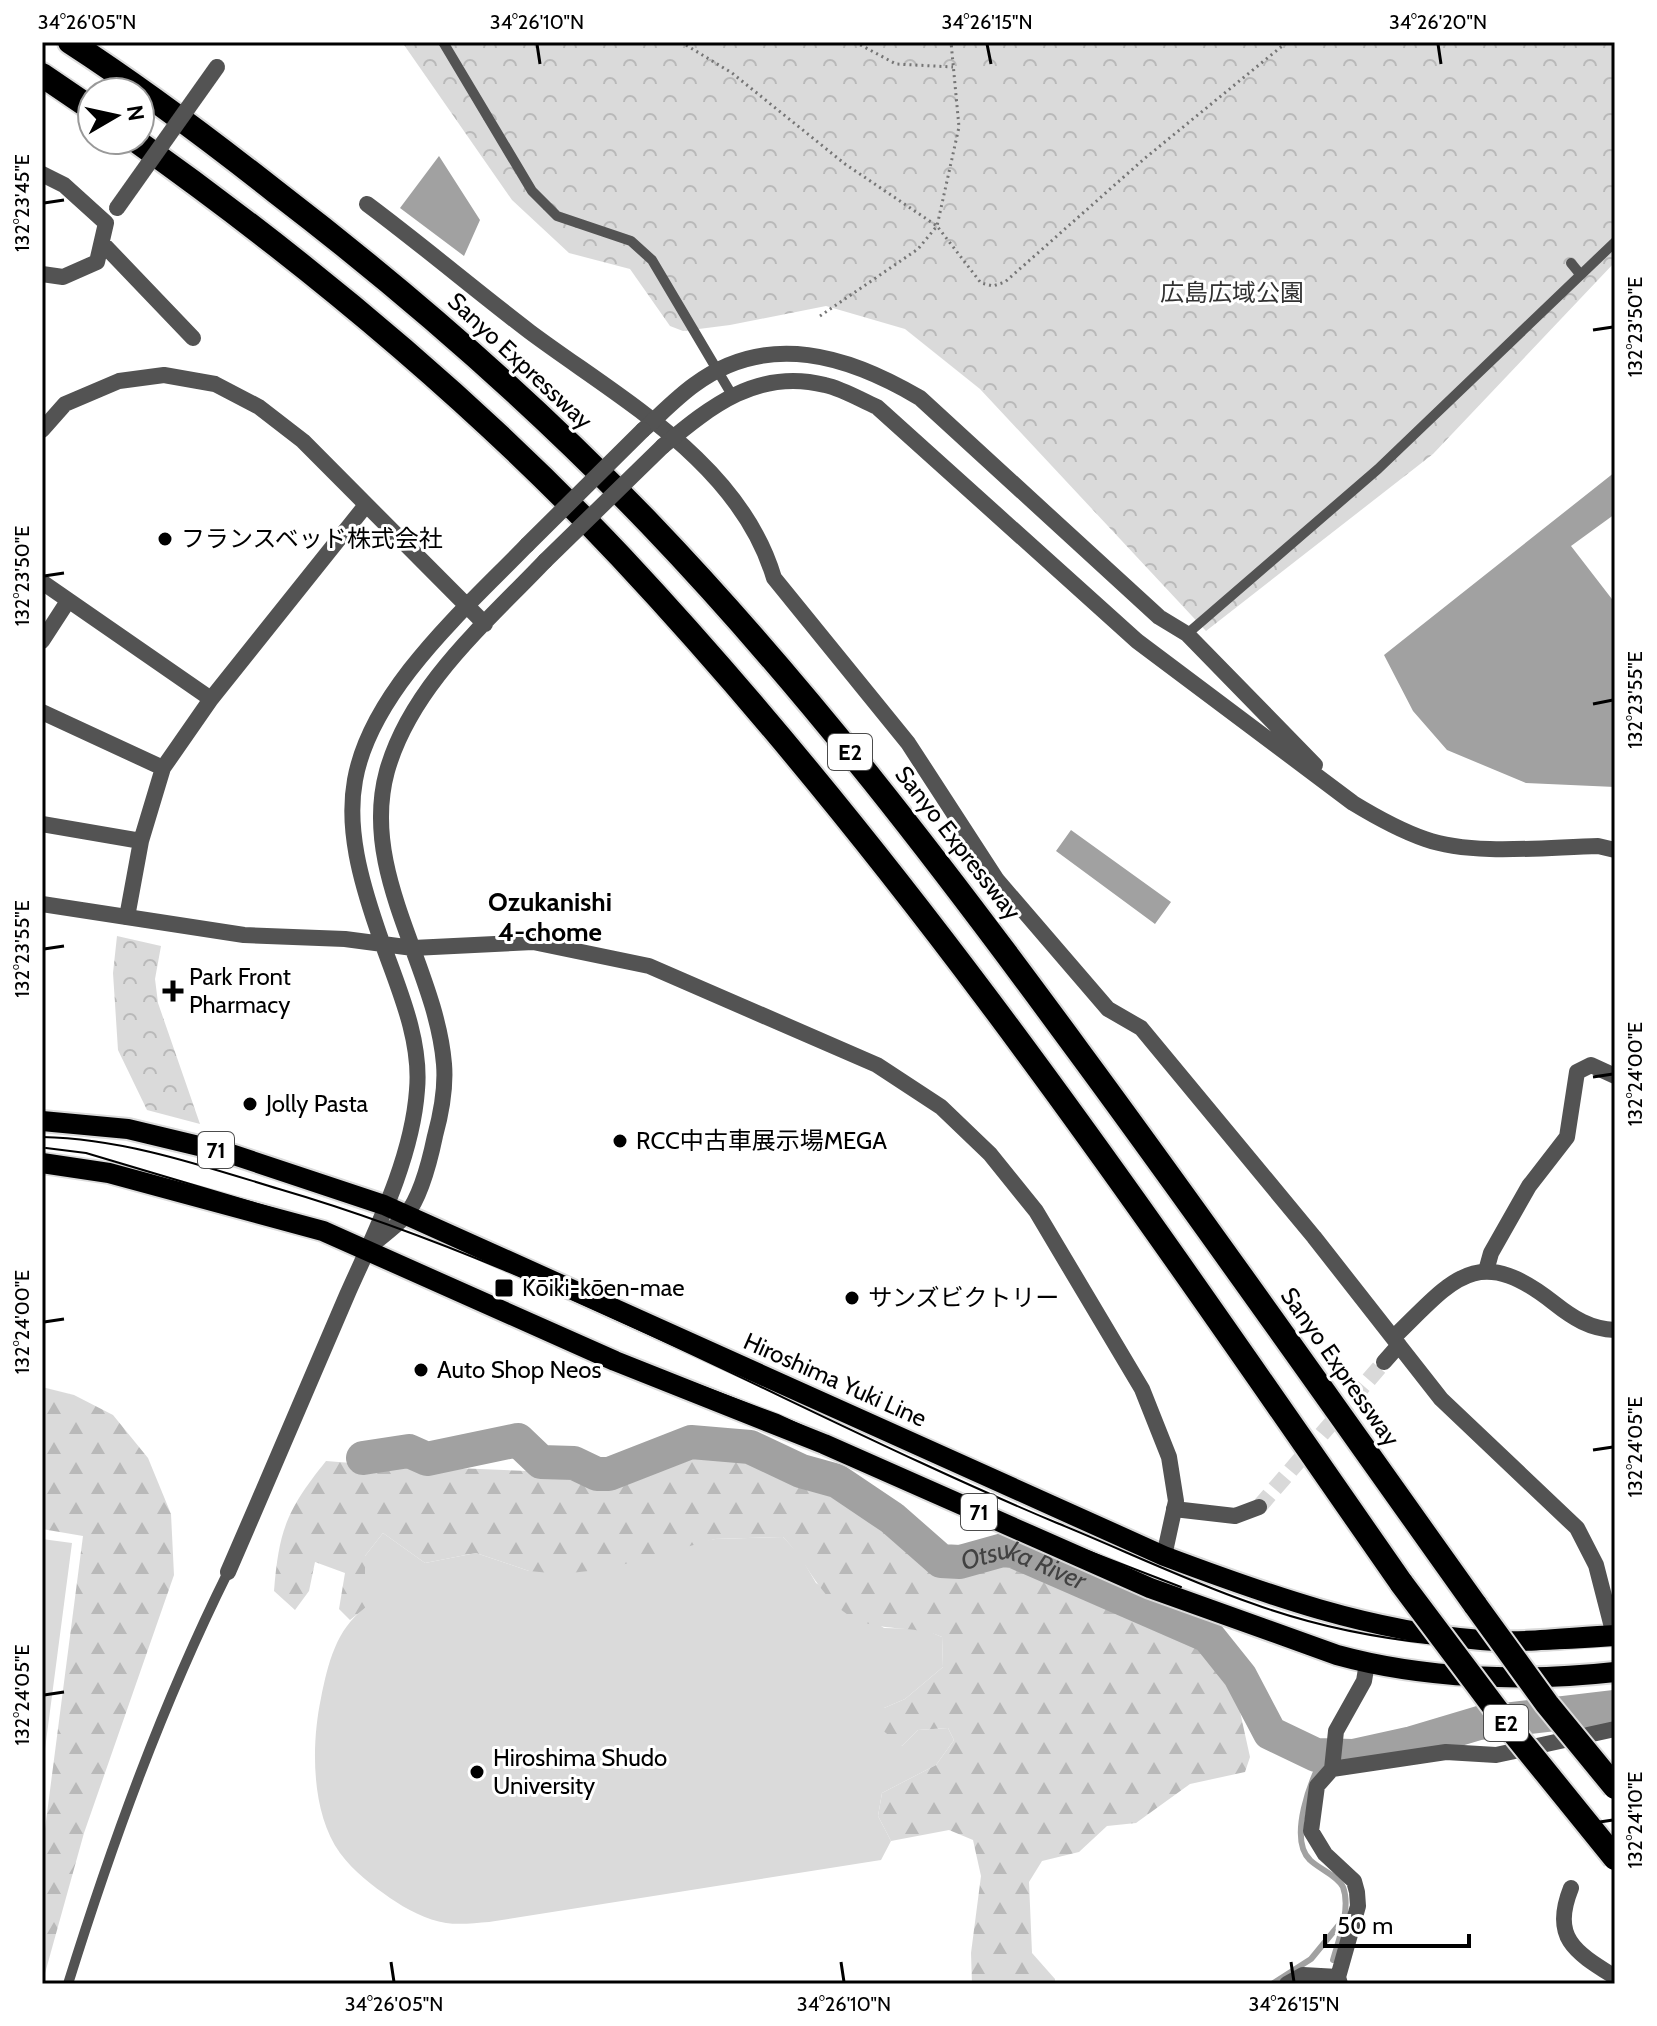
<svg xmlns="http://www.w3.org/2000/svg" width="1657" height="2026" viewBox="0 0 1657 2026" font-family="Cabin,'Noto Sans JP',sans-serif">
<defs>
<pattern id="forest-firs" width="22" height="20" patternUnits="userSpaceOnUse" patternTransform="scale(2)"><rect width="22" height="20" fill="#dadada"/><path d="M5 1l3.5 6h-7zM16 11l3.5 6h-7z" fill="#b9b9b9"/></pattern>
<pattern id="park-crowns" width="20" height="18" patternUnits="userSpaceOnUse" patternTransform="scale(2)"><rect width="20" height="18" fill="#dadada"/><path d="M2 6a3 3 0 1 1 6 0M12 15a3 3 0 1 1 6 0" fill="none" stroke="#b9b9b9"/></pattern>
</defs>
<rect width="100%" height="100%" fill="#fff"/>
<!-- green -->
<path fill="#dadada" d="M 383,1533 L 425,1563 L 476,1553 L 529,1571 L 715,1539 L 783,1537 L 799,1554 L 816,1583 L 884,1628 L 923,1629 L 942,1637 L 943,1667 L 905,1699 L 884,1708 L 902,1746 L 918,1730 L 948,1728 L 954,1740 L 936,1765 L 882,1793 L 878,1816 L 891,1841 L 881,1860 L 489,1922 C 475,1923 460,1925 446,1923 C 427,1920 406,1909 390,1898 C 373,1886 353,1871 340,1853 C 311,1813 311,1745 321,1698 C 328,1664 336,1629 365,1608 L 365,1556 Z
M 42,1539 L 72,1543 L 42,1772 Z"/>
<!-- forest -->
<path fill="url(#forest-firs)" d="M 42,1387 L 74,1395 L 113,1415 L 148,1458 L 171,1514 L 174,1575 L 84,1833 L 42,1984 L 42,1852 L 83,1536 L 42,1529 Z
M 702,1448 L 753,1457 L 803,1481 L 855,1500 L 947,1572 L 1011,1558 L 1119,1604 L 1215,1658 L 1237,1698 L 1250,1757 L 1245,1772 L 1190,1784 L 1136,1823 L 1107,1826 L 1079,1852 L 1042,1861 L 1029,1882 L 1032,1953 L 1055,1979 L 1055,1984 L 972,1984 L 971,1953 L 981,1876 L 973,1840 L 949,1830 L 891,1841 L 878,1816 L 882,1793 L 936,1765 L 954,1740 L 948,1728 L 918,1730 L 902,1746 L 881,1729 L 884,1708 L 905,1699 L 943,1667 L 942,1637 C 913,1624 880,1633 852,1617 C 820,1599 807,1561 783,1537 L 715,1539 L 607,1569 L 561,1574 L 529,1571 L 476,1553 L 425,1563 L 383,1533 L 365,1556 L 365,1608 L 350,1620 L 339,1609 L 345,1573 L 315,1562 L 309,1591 L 295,1610 L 274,1591 C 279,1529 287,1510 326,1461 L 364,1464 L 408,1458 L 431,1467 L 552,1472 L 610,1479 L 653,1460 Z"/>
<!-- park -->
<path fill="url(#park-crowns)" d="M 402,42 L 1615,42 L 1615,262 L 1433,454 L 1206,631 L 980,389 L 905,329 L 826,306 L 730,325 L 683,331 L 670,326 L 630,269 L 569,253 L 512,200 Z
M 117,936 L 161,946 L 155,979 L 158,1003 L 200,1124 L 147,1110 L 118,1050 L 113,973 Z"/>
<!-- water -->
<path fill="#a1a1a1" d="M 439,156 L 480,220 L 464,256 L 400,208 Z
M 1615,472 L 1615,514 L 1571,546 L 1615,603 L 1615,787 L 1526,783 L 1447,750 L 1413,711 L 1384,655 Z
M 1071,830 L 1171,902 L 1155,924 L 1056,851 Z"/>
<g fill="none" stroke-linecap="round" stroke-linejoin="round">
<!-- stream -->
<path stroke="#a1a1a1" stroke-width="6" d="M 1324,1756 C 1311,1778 1288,1839 1310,1860 C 1319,1869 1337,1875 1343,1887 C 1351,1908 1339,1939 1333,1960
M 1272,1984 L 1311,1959 L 1343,1920"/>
<!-- river -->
<path stroke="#a1a1a1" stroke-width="34" id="s1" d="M 363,1458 L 409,1451 L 427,1459 L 518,1440 L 541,1462 L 574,1463 L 597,1474 L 609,1474 L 691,1442 L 750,1447 L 801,1471 L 837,1481 L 892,1518 L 941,1561 L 960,1562 L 1003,1550 L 1013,1551 L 1208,1636 L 1240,1676 L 1270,1733 L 1316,1755 L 1353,1756 L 1412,1743 L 1479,1723 L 1615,1707"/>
<!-- minor-tunnel -->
<path stroke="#d9d9d9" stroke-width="16" stroke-dasharray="16 8" stroke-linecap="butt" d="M 1259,1507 L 1384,1362"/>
<!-- primary casing -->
<g stroke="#dbdbdb" stroke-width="24">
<path id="primary" d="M 42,1121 L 128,1129 L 228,1153 L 384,1205 L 1164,1556 C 1268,1595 1369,1631 1481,1640 C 1524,1644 1571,1637 1615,1635
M 42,1163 L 109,1173 L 323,1231 L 615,1361 L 824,1444 L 1150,1588 L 1337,1655 C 1424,1679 1525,1682 1615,1672"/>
</g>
<!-- motorway casing -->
<g stroke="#dbdbdb" stroke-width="28">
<path id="motorway" d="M 70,42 C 141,88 210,140 276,192 C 409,294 534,403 650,524 C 807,688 945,869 1079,1052 C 1214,1235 1344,1421 1476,1606
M 42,75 L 92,109
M 135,140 C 308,263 475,402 621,557 C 916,872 1156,1231 1402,1584"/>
</g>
<!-- path -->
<path stroke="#757575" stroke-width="3" stroke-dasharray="2 4" stroke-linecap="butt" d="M 681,42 L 732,73 L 845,164 L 937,226 L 981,283 L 993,286 L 1005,282 L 1144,159 L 1287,42
M 855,42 L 896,64 L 953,67
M 820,316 L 918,249 L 937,226 L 959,127 L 951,42"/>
<!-- service -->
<path stroke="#535353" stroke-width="10" d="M 443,42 L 532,191 L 557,216 L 631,241 L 652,260 L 732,395
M 1571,263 L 1580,274
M 1187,634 L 1378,469 L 1615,242
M 68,1984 C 112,1843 162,1705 228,1572"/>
<!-- minor -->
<path stroke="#535353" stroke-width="16" d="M 42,174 L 64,185 L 106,223 L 97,262 L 63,277 L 42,274
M 367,204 C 422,245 475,290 530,332 C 620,399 740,463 774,578 L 908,743 L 997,880 L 1108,1009 L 1141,1028 L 1314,1237 L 1441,1399 L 1577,1528 L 1596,1565 L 1614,1635
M 104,245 L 193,338
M 42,582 L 211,699
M 42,641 L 68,601
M 42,712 L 163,768
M 42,824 L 141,841
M 127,917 L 141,841 L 163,768 L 211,699 L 366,505
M 1486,1271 L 1491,1253 L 1529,1186 L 1567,1137 L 1577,1072 L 1591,1065 L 1615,1076
M 1393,1338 C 1452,1281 1476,1241 1554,1303 C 1573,1318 1590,1329 1615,1330
M 1384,1362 L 1399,1345
M 1174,1509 L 1235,1516 L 1259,1507
M 1332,1769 L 1446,1752 L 1496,1755 L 1615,1729
M 1571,1888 C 1551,1938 1575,1952 1615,1977
M 1287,1984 L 1303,1975 L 1338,1977
M 1340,1984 L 1338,1977 L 1358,1906 L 1357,1892 L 1354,1881 L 1325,1854 L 1311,1831 L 1317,1786 L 1332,1769 L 1336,1731 L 1364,1681 L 1367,1663"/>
<!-- tertiary -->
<path stroke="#535353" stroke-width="16" d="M 42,430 L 65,404 L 119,381 L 164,375 L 215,384 L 259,407 L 303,441 L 485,624
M 643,430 C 660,415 676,398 694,385 C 768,330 849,356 920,398 L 1159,617 L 1187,634 L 1315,765
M 663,446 C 711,406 758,368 825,385 C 843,389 861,400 877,407 L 1137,641 L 1353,803 C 1376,817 1399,830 1425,839 C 1472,856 1547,847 1598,846 L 1615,850
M 42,904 L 244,935 L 345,939 L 413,948 L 533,942 L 649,966 L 877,1065 L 941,1107 L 990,1154 L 1036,1211 L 1142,1389 L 1169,1457 L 1176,1501 L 1164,1556
M 369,1247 C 381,1237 396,1227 406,1215 C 421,1196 430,1160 435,1136 C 441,1114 446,1088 444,1064 C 436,966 359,873 387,771 C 411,686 486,623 545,561
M 228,1572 C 268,1480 307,1388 347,1295 C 375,1232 412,1160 417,1090 C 422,1035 394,979 377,928 C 361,881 346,829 355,780 C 371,690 466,608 527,545"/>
<!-- primary -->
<use href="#primary" stroke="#000" stroke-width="20"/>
<!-- motorway -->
<use href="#motorway" stroke="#000" stroke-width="24"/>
<!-- tram -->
<path stroke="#000" stroke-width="2" d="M 42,1137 C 125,1139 200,1165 279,1189 C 550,1268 797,1414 1057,1523 C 1121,1549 1185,1580 1251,1603 C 1366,1645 1494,1655 1615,1645
M 46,1148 L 86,1153 L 291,1214 L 637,1362 L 778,1415 L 992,1514 L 1181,1587"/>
<!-- motorway-bridge casing -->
<g stroke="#dbdbdb" stroke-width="28" stroke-linecap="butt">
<path id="motorway-bridge" d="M 1402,1584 L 1513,1732 L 1615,1858
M 1476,1606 L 1547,1704 L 1615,1787"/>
</g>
<!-- minor-bridge -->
<path stroke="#535353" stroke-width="16" d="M 117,208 L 217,67"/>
<!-- tertiary-bridge -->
<path stroke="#535353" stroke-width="16" d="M 527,545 L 643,430
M 545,561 L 663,446"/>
<!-- motorway-bridge -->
<use href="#motorway-bridge" stroke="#000" stroke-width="24"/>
</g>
<!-- ticks -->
<path fill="none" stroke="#000" stroke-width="3" d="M 87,44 L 90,64M 537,44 L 540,64M 987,44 L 991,64M 1438,44 L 1441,64M 44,203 L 64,200M 1593,330 L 1613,327M 44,576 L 64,573M 1593,704 L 1613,700M 44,949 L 64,946M 1593,1077 L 1613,1074M 44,1322 L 64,1319M 1593,1450 L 1613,1447M 44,1695 L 64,1692M 1593,1823 L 1613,1820M 391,1962 L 394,1982M 841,1962 L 844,1982M 1291,1962 L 1294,1982"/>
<!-- markers -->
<g fill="#000" stroke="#fff" stroke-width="3">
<circle cx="165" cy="539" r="8"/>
<path d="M169 979h8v8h8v8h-8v8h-8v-8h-8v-8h8z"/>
<circle cx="250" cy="1104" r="8"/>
<circle cx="620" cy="1141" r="8"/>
<rect x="494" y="1278" width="20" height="20" rx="4"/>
<circle cx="852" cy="1298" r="8"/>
<circle cx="421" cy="1370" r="8"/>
<circle cx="477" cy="1772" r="8"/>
</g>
<g text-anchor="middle" stroke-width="6" stroke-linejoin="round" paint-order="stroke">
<!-- shield labels -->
<g fill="#fff" stroke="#4c4c4c" stroke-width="2">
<rect x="828" y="734" width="44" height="36" rx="6"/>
<rect x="198" y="1132" width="36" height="36" rx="6"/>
<rect x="961" y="1494" width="36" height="36" rx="6"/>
<rect x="1484" y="1705" width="44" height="36" rx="6"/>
</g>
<g font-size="22" font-weight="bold" fill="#000">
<text x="850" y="760">E2</text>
<text x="216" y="1158">71</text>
<text x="979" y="1520">71</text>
<text x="1506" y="1731">E2</text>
</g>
<!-- park labels -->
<g font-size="24" fill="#313131" stroke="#fff">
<text x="1232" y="301">広島広域公園</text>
</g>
<!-- street labels -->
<g font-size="24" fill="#000" stroke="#fff">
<text transform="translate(520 361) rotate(43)" y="8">Sanyo Expressway</text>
<text transform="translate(958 843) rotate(52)" y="8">Sanyo Expressway</text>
<text transform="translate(1340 1367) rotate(55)" y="8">Sanyo Expressway</text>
<text transform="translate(835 1380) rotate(24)" y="8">Hiroshima Yuki Line</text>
</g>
<!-- poi labels -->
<g font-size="24" fill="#000" stroke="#fff" text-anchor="start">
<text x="181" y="547">フランスベッド株式会社</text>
<text x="189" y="985">Park Front<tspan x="189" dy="28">Pharmacy</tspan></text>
<text x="266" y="1112">Jolly Pasta</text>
<text x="636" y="1149">RCC中古車展示場MEGA</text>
<text x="522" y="1296">Kōiki-kōen-mae</text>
<text x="868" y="1306">サンズビクトリー</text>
<text x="437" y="1378">Auto Shop Neos</text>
<text x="493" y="1766">Hiroshima Shudo<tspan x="493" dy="28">University</tspan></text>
</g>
<!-- neighbourhood labels -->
<g font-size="26" font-weight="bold" fill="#000" stroke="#fff">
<text x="550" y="911">Ozukanishi<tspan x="550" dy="30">4-chome</tspan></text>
</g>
<!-- water labels -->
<g font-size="26" font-style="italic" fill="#424242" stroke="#fff">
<text dy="9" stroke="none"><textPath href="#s1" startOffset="720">Otsuka River</textPath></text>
</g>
</g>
<!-- border -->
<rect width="1657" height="2026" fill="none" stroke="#ffffff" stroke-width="88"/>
<!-- north arrow -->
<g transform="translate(116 116) rotate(81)"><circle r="38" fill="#ffffff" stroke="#999999" stroke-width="2"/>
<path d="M0-6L14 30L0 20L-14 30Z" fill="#000000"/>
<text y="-12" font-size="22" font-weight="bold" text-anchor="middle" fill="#000000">N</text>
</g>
<!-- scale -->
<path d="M1325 1934v12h144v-12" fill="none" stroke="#000000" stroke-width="4"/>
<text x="1337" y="1934" font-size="24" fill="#000000" stroke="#ffffff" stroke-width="6" paint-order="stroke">50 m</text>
<rect x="44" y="44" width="1569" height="1938" fill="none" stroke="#000" stroke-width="3"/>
<g font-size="20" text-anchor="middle" fill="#000">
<text x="87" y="29">34°26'05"N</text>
<text x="537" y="29">34°26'10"N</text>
<text x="987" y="29">34°26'15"N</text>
<text x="1438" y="29">34°26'20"N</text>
<text transform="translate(22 203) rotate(-90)" y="7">132°23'45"E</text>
<text transform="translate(1635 327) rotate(-90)" y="7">132°23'50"E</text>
<text transform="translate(22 576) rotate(-90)" y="7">132°23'50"E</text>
<text transform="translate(1635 700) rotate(-90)" y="7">132°23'55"E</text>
<text transform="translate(22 949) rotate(-90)" y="7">132°23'55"E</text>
<text transform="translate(1635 1074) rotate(-90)" y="7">132°24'00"E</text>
<text transform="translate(22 1322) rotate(-90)" y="7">132°24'00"E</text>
<text transform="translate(1635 1447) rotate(-90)" y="7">132°24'05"E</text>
<text transform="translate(22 1695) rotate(-90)" y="7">132°24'05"E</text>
<text transform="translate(1635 1820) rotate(-90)" y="7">132°24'10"E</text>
<text x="394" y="2011">34°26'05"N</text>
<text x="844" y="2011">34°26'10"N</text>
<text x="1294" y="2011">34°26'15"N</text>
</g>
</svg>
